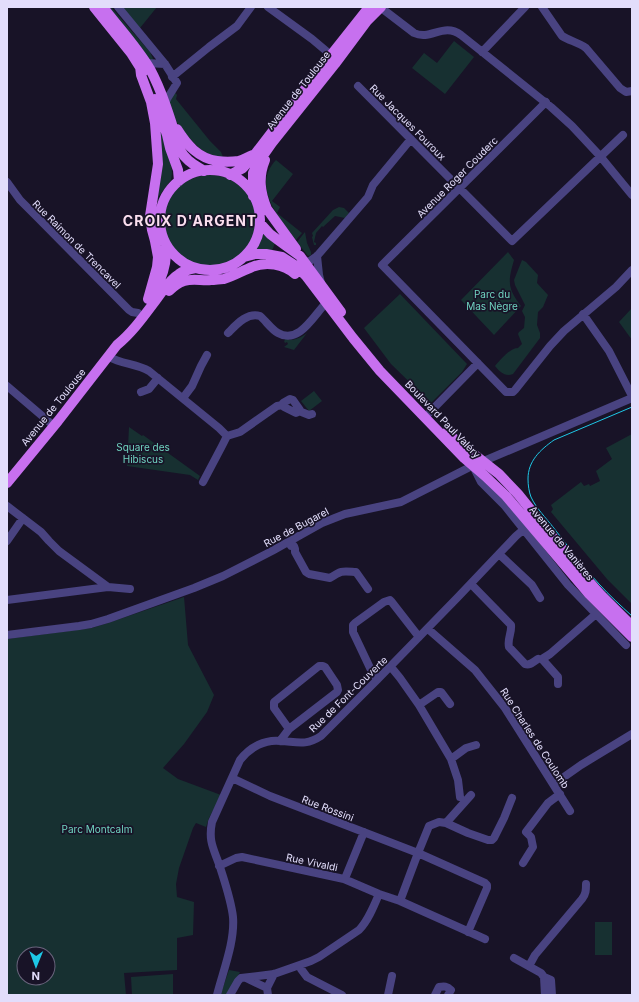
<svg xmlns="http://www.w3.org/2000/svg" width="639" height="1002" viewBox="0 0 639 1002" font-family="Inter,sans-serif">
<rect width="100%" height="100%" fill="#181327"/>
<!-- green -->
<path fill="#173031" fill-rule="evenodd" d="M 106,7 L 111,7 L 150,52 L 154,61 L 148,61 Z
M 122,7 L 157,7 L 140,28 Z
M 454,41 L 474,57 L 445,94 L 412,68 L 424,53 L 437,63 Z
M 174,91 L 177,95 L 176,99 L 210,141 L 221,152 L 223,157 C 217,157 207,154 202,150 C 193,143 172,120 170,109 C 168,102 171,97 174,91 Z
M 156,116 L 171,162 L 172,173 L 171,180 L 159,196 L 156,205 Z
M 276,160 L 293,174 L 272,201 L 280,207 L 277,213 L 302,233 L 296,240 C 279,218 251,186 276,160 Z
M164 221a46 46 0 1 1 92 0a46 46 0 1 1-92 0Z
M 339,207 L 344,208 L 349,213 L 345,218 L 335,216 L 323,227 L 322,226 L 316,233 L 314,242 L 316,243 L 316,245 L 314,245 L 312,237 L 313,236 L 312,233 L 333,210 Z
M 263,232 L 275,243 L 272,251 L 255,251 Z
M 305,232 L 307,243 L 311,252 L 311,255 L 308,256 L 297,242 Z
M 508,252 L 514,260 C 508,281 507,288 521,306 L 494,335 L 461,300 Z
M 522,260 L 526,262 L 538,275 L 537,283 L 548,295 L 543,307 L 538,312 L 537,325 L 540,333 L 540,338 L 513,374 C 505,377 500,372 495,366 C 500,360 510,348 518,348 L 522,344 L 518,334 L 519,332 L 524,328 L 525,317 L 522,311 L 525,305 L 515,285 L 514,280 Z
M 400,294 L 467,364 L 462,372 L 431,403 L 391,364 L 364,328 Z
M 632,308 L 632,340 L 619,322 Z
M 307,333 L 294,350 L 284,347 L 288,344 L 287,342 L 285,343 L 284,341 L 285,340 L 285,338 L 289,338 L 289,340 C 296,340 302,337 307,333 Z
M 314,391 L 322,401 L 309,411 L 301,401 Z
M 129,427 L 142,436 L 143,435 L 200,476 L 198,480 L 190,475 L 127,466 Z
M 632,434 L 632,604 L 607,579 L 551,512 L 553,509 L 551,505 L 581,482 L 584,486 L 589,484 L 590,486 L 600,481 L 596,471 L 612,459 L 606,448 Z
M 184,597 L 188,645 L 214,695 L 207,712 L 184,744 L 163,768 L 178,779 L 221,795 L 209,818 L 206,827 L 196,823 L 193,828 L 179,868 L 176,884 L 177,897 L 194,902 L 193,935 L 177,938 L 177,970 L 124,973 L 126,995 L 7,995 L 7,639 L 92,628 L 108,623 ZM 24,954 L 48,954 L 48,978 L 24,978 Z
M 595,922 L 612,922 L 612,955 L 595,955 Z
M 229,970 L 240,972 L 228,995 L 223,995 L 221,993 Z
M 173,974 L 173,995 L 132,995 L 131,977 Z"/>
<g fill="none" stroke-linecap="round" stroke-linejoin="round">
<!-- minor -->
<path stroke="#494381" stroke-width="8" d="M 118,7 L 165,64 L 177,83 L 167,99 L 165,104
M 268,7 L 312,39 L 331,55
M 380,7 L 414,33 C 431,41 443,22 461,35 L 551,107 L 572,126 L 600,156 L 632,195
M 542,7 L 562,36 C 570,41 578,42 586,48 L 620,88 L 626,92 L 632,91
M 482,52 L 525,7
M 146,63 L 165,64
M 172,77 L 209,47 L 237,26 L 251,7
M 358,86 L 512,241 L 623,135
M 546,102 L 382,265 L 506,392 L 513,392 L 515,390 L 550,346 L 564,331 L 616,287 L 632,270
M 7,182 L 20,200 L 39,219 L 129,310 L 132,312 L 138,313
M 317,256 L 319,275 L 321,283
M 305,262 L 310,261 L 317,256 L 368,197 L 373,185 L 411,139
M 583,314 L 609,351 L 632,396
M 228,333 C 236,325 247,312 260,316 C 266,321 271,329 278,333 C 299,345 314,315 326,303
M 109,357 C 122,364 137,364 149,371 L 219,428 L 227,436
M 7,386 L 54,426
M 141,392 L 149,389 L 158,378
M 183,398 L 192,386 L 201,366 L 207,355
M 299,411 L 309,415 L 312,414
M 429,413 L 478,363
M 227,436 L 240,432 L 277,406 L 283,405 L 283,403 L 290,399 L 293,400 L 300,410 L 298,412 L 296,413 L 284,407 L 283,405
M 474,468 L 481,482 L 505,506 L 568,585 L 626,645
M 203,482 L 222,446 L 227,436
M 7,506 L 41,532 L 49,541 L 59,551 L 108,587
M 7,541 L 23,518
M 289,542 L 291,546 L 294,546 L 295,549 L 295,552 L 306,572 L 309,574 L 330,578 C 342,570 342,571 356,572 L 368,589
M 499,554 L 532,585 L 540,598
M 471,584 L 511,625 C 512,633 507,639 509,647 L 525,664 C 530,666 533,662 538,659
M 7,600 L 108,587 L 130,589
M 428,629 L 475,670 L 505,708 L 570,811
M 7,635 L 79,626 L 91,624 L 108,619 L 194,588 L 223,576 L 272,551 L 322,523 L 345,514 L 401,502 L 472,466 L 517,447 L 632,398
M 391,667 L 400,678 L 419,705 L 451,759 L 458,780 L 460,797
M 377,680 L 371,670 L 353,632 L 353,625 L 355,623 L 384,602 L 390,600 L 391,601 L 419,637
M 558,684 L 558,677 L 542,659 L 550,654 L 596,614
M 419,705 L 438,692 L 441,692 L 450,704
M 280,741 L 289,729 L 337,692 L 338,690 L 337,685 L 325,667 L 323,666 L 319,666 L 274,702 L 274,708 L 289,729
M 451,759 L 466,748 L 476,745
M 232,778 L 270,796 L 418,853 L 485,883 L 487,885 L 487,888 L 468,932
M 554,784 L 581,765 L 632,734
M 446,823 L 471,795
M 523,863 L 533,847 L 531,837 L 526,832 L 548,803 L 560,794
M 219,866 L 236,858 L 242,857 L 344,879 L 379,894 L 400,901 L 485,939
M 344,879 L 346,876 L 364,832
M 400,901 L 418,853 L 429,826 L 439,822 L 446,823 L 468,833 L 488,840 L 492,840 L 494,838 L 504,818 L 512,798
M 514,958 L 541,973 L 544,977 L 551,980 L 552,995
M 300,965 L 301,969 L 307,977 L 342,995
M 529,966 L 535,955 L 582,899 C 586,894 586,890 586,884
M 544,977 L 545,995
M 246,978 L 267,988
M 217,995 C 223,971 235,942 233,917 C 231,900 225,883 220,867 C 214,849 208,842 212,822 L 240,760 C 250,747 265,739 281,741 C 297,742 306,746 321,736 L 377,680 L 458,597 L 516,536 L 523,530
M 230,995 L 238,981 L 241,978 L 274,974 L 311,961 L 319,957 L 359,930 C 368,921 374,906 379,894
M 268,995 L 267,988 L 274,974
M 388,995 L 392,976
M 435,995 L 439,987 C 444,986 447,986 451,990 L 448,995"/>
<!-- major -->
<path stroke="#c770ef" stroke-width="10" d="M 94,7 L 131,53 L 143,72
M 103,7 C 119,28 137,47 150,69 C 163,93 172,124 180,150 C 186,161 195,165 204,171
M 140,66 L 141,75 L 151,102 L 155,123 L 158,164 L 150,216 L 152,230 L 155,241 L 158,257 L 157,267 L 148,299
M 155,99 L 167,135 L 170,148 L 178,170 L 179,181
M 177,129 C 187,145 198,158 217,161 C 224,162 231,162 239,161 C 244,159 248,157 253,155
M 265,160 C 258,177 260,192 267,209 L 296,249
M160 220a50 50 0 1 1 100 0a50 50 0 1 1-100 0Z
M 230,175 L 243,168 L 252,158 L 331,55 L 369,7
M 253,196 L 253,173 L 258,163 L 272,143 L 335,64 L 367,21 L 381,7
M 260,223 L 270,234 L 278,240 L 300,256 L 341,312
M 244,257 L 255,254 L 266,254 L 282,257 L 296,266 L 306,276 L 353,338 L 380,371 L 464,458 L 485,476 L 506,496 L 589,594 L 632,637
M 156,288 C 164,274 167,261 166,245
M 169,291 C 173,287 178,283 184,281 C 193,278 202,281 211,280 C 215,280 220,279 224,279 C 234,276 242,271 252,267 C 266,261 284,264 295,274
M 447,432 L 452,437 L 499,474 L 518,494 L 585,577 L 601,595 L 632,626
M 7,483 L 58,421 L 117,345 C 132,333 144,316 156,300 C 163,291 169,280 179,274 C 184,270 190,269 196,268"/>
<!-- tram -->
<path stroke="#1ec7e6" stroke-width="1" d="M 632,407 L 554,440 C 540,450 528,461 528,479 C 528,485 529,492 531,497 C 536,508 546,518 553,527 C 568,546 582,566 599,584 C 609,595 621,606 632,616"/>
</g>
<g text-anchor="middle" stroke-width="3.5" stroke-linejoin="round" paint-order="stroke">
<!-- street labels -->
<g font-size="10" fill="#e2ddfb" stroke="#181327">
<text transform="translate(298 90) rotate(-52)" y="4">Avenue de Toulouse</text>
<text transform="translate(408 122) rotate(45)" y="4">Rue Jacques Fouroux</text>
<text transform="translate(457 177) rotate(-45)" y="4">Avenue Roger Couderc</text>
<text transform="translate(77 244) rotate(45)" y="4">Rue Raimon de Trencavel</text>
<text transform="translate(53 407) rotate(-51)" y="4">Avenue de Toulouse</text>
<text transform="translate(443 419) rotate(46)" y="4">Boulevard Paul Valéry</text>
<text transform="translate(296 527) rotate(-28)" y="4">Rue de Bugarel</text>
<text transform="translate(562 543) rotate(50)" y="4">Avenue de Vanières</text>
<text transform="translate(348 694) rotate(-44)" y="4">Rue de Font-Couverte</text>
<text transform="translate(535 738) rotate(57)" y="4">Rue Charles de Coulomb</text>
<text transform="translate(328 808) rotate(21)" y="4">Rue Rossini</text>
<text transform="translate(312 862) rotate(12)" y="4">Rue Vivaldi</text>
</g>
<!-- park labels -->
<g font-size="10" fill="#70d4c1" stroke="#181327">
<text x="492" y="298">Parc du<tspan x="492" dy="12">Mas Nègre</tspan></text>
<text x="143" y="451">Square des<tspan x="143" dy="12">Hibiscus</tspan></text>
<text x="97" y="833">Parc Montcalm</text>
</g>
<!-- district labels -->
<g font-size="14" font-weight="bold" letter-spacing="1" fill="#fbdfef" stroke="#181327">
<text x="190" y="226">CROIX D'ARGENT</text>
</g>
</g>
<!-- border -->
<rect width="639" height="1002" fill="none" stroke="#e2ddfb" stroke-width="16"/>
<!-- north arrow -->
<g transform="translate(36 966) rotate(181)"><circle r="19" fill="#181327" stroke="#69647c"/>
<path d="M0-3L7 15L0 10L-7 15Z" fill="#1ec7e6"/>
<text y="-6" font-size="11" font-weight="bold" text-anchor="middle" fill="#e2ddfb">N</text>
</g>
</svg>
